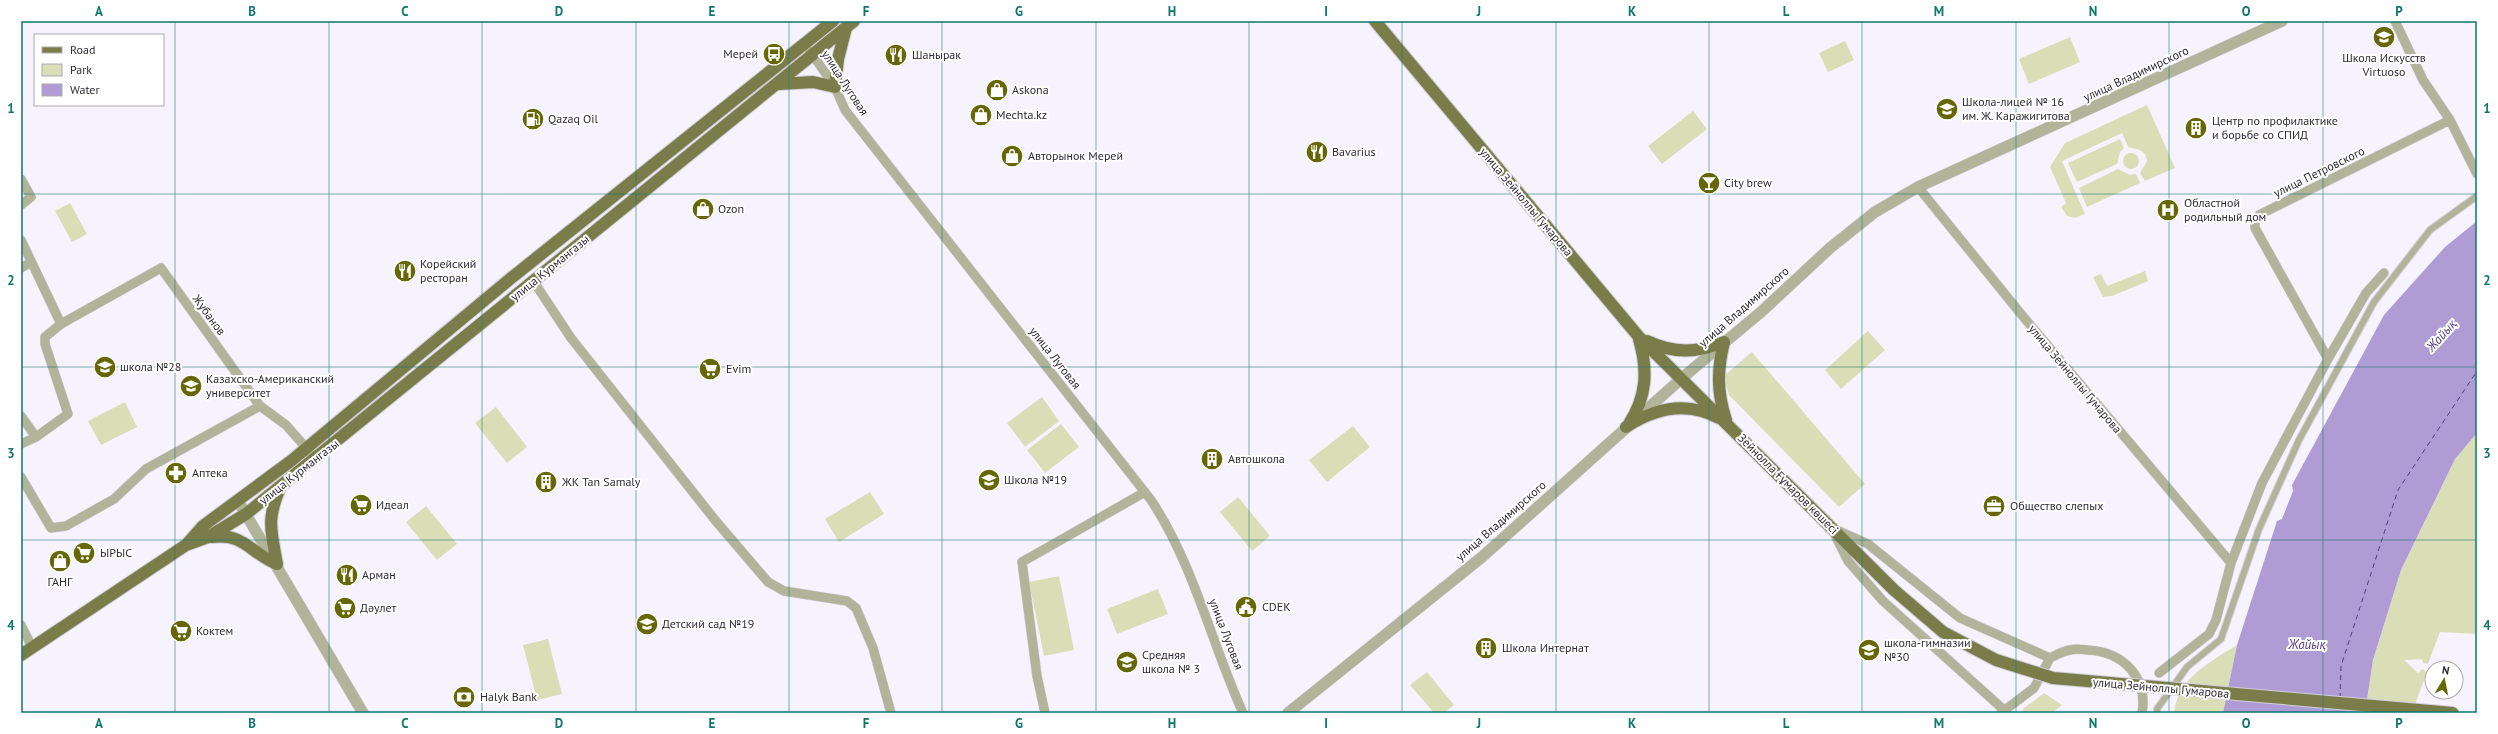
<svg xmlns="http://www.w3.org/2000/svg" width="2498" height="734" viewBox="0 0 2498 734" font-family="'PT Sans',sans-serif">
<rect width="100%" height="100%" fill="#f6f3fe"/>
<!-- green -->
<path fill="#dadeb7" d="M 2070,37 L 2080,62 L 2029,84 L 2019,59 Z
M 1845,41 L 1854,60 L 1828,72 L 1819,53 Z
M 2147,105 L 2175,168 L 2145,181 L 2140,173 L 2147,161 L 2145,154 L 2140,150 L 2128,147 L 2122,133 L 2062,161 L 2085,214 L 2075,218 L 2067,216 L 2061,207 L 2066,203 L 2050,167 L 2065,143 Z
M 1693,111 L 1707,129 L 1662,164 L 1648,146 Z
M 2120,139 L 2124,148 L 2120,152 L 2117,164 L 2077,182 L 2068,163 Z
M2123 161a8 8 0 1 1 16 0a8 8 0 1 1-16 0Z
M 2118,169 L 2130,175 L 2136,174 L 2140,183 L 2087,207 L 2079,188 Z
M 70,203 L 87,234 L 72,242 L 55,211 Z
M 2145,271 L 2148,281 L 2112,296 L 2103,297 L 2093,277 L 2101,274 L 2107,286 Z
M 1868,331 L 1885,350 L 1841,389 L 1825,370 Z
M 1752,352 L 1865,484 L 1839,507 L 1729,395 L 1724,376 Z
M 1042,397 L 1059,421 L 1025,447 L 1007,423 Z
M 125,402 L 137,427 L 101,445 L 88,421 Z
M 496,407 L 527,447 L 507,463 L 475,423 Z
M 1061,424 L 1079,447 L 1045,473 L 1027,450 Z
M 1353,426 L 1370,447 L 1327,482 L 1309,460 Z
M 2477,433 L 2477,634 L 2440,632 L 2428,664 L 2423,663 L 2422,659 L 2404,660 L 2418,673 L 2422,669 L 2427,672 L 2412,713 L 2365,713 L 2373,660 L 2401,570 L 2455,459 Z
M 870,492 L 884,514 L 839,542 L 825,519 Z
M 1238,497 L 1270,536 L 1252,551 L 1220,512 Z
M 426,506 L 457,544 L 437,560 L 406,522 Z
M 1059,576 L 1074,650 L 1044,656 L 1029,582 Z
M 1158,589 L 1168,614 L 1117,634 L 1107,609 Z
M 548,639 L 562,694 L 537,700 L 523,645 Z
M 2237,645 L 2223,713 L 2174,713 C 2178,678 2210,662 2237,645 Z
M 1427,672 L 1454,705 L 1444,713 L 1434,713 L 1410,685 Z
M 2044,693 L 2062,705 L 2052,713 L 2022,713 L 2023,709 Z"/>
<!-- water -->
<path fill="#b09cd5" d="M 2477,221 L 2477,433 L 2455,459 L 2401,570 L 2373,660 L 2365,713 L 2223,713 L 2237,645 L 2277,521 L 2282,519 L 2293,491 L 2292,485 L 2384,315 L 2445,247 Z"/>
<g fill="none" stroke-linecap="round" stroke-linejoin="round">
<!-- ferry -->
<path stroke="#573b81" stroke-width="1" stroke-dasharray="5 4" stroke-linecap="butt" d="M 2340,698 L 2341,666 L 2398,490 L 2477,371"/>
<!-- pedestrian casing -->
<g stroke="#d2cfda" stroke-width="8">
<path id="pedestrian" d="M 2157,713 L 2157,709 L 2187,667 L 2221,639 L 2259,529 L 2299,440 L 2374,302 L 2430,230 L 2477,196"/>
</g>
<!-- minor casing -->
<g stroke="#d2cfda" stroke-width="10">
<path id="minor" d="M 2395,21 L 2423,80 L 2450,120 L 2477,174
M 810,51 L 835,87 L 845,110 L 1151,500 C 1194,565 1211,642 1243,713
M 21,179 L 31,197 L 21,205
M 1918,187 L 2021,314 L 2231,563
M 21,240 L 61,324 L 45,337 L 45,344 L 68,414 L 36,437 L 21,444
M 21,268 L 30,263
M 534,282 L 571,338 L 715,520 L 768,582 L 784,591 L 847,601 L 856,608 L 873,648 L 891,713
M 61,324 L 161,268 L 260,406 L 286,425 L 316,459
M 2328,359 L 2255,228 L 2255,221 L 2259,215 L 2450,120
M 21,416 L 36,437
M 21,477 L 51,528 L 66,526 L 114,499 L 146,469 L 260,406
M 1837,530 L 1868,544 L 1960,618 L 2050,658
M 1835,535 L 1848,561 L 1883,601 L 2004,710
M 21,625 L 32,647
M 2050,658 C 2056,655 2063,651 2070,650 C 2075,648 2083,650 2088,650 C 2124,652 2148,678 2142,713
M 2159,673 L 2209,634 L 2216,620 L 2231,563 L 2262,483 L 2328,359 L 2366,293 L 2384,273
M 1045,713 L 1037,676 L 1022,562 L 1145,492
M 2001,713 L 2034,688 L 2050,658"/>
</g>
<!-- tertiary casing -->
<g stroke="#d2cfda" stroke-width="12">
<path id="tertiary" d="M 238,501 L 363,713
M 1288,713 L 1482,557 L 1682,378 L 1761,312 L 1830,248 L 1875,212 L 1918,187 L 2282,21"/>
</g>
<!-- primary casing -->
<g stroke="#d2cfda" stroke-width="14">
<path id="primary" d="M 1375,21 L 1639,337 L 1894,590
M 779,84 L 813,82 L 835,87 L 838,59 L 846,28
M 1647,341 C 1674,354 1697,353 1724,342
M 1724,342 C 1717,370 1717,393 1726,420
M 1629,424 C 1647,396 1648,370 1639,339
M 1626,427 C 1655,408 1687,401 1719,418
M 212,537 C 244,533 249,552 277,564
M 188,543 L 203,526 L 291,461 L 510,279 L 833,21
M 277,564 C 271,530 266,519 281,486
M 21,655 L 186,545 L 208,537 L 246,514 L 854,21"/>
</g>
<!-- pedestrian -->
<use href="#pedestrian" stroke="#b1b499" stroke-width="6"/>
<!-- minor -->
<use href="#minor" stroke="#b1b499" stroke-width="9"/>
<!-- tertiary -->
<use href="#tertiary" stroke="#b1b499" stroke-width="11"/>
<!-- primary -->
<use href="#primary" stroke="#7a7d4a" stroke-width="12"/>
<!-- primary-bridge casing -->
<g stroke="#d2cfda" stroke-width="14" stroke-linecap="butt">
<path id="primary-bridge" d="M 1894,590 L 1943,632 L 1996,660 L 2053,678 L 2453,713"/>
</g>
<!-- primary-bridge -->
<use href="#primary-bridge" stroke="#7a7d4a" stroke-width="12"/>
</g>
<!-- grid -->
<path fill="none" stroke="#0f766e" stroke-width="1" stroke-opacity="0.55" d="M 175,21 L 175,713M 329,21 L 329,713M 482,21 L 482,713M 636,21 L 636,713M 789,21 L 789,713M 942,21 L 942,713M 1096,21 L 1096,713M 1249,21 L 1249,713M 1402,21 L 1402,713M 1556,21 L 1556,713M 1709,21 L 1709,713M 1862,21 L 1862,713M 2016,21 L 2016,713M 2169,21 L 2169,713M 2323,21 L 2323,713M 21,194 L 2477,194M 21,367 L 2477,367M 21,540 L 2477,540"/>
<!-- icons -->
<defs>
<g id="school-disc" transform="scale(1.15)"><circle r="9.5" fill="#646703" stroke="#fff"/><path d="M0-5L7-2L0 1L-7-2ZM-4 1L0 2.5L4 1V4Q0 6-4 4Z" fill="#fff"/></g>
<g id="bus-disc" transform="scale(1.15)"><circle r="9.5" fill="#646703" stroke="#fff"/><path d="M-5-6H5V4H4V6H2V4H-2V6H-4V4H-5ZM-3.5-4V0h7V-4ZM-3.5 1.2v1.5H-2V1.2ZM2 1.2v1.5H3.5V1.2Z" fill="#fff"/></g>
<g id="restaurant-disc" transform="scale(1.15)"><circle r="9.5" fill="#646703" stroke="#fff"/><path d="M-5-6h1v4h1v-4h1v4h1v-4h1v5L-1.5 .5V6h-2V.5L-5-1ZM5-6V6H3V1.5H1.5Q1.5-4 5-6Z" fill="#fff"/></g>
<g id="shop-disc" transform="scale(1.15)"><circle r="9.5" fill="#646703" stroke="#fff"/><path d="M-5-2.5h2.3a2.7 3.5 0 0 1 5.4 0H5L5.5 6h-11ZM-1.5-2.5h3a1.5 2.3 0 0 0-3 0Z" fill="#fff"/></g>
<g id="fuel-disc" transform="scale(1.15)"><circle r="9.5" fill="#646703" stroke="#fff"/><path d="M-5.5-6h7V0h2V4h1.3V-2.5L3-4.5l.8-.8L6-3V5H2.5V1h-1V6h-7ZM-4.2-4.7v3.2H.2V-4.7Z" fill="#fff"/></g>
<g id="building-disc" transform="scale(1.15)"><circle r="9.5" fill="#646703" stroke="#fff"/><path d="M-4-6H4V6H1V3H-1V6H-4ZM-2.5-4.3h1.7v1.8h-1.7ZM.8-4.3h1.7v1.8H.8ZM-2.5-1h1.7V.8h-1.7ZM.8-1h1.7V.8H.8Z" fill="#fff"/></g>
<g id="bar-disc" transform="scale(1.15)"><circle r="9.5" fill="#646703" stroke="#fff"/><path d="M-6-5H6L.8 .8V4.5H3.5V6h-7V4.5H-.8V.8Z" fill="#fff"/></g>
<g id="hospital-disc" transform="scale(1.15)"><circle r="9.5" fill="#646703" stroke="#fff"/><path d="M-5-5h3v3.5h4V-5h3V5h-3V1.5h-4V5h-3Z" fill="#fff"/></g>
<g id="supermarket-disc" transform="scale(1.15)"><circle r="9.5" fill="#646703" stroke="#fff"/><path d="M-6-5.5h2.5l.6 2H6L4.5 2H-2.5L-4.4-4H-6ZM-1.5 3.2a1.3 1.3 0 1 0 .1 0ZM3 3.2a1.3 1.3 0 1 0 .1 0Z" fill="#fff"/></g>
<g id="university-disc" transform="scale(1.15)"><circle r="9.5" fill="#646703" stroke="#fff"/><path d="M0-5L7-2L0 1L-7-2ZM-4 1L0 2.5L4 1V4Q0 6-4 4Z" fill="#fff"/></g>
<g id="pharmacy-disc" transform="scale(1.15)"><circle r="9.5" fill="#646703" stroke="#fff"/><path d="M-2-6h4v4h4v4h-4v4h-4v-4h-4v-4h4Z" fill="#fff"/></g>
<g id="office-disc" transform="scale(1.15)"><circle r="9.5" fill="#646703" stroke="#fff"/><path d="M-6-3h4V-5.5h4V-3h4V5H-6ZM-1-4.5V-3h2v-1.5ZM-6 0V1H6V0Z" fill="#fff"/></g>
<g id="civic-disc" transform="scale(1.15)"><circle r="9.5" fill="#646703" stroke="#fff"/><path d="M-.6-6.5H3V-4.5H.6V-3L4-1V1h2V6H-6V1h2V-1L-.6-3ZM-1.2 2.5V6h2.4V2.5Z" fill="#fff"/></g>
<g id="bank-disc" transform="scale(1.15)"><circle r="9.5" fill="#646703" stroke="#fff"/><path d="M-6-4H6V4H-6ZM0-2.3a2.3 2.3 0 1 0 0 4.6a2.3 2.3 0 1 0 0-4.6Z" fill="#fff"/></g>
</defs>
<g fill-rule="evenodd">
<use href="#school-disc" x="2384" y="37"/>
<use href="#bus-disc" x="774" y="54"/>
<use href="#restaurant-disc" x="896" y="55"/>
<use href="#shop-disc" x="997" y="90"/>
<use href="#school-disc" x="1947" y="109"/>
<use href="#shop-disc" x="981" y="115"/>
<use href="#fuel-disc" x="533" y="119"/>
<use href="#building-disc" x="2196" y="128"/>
<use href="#restaurant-disc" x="1317" y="152"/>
<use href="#shop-disc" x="1012" y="156"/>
<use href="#bar-disc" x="1709" y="183"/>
<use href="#shop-disc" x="703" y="209"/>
<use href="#hospital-disc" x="2168" y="210"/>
<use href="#restaurant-disc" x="405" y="271"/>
<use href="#school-disc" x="105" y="367"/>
<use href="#supermarket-disc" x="710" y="369"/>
<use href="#university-disc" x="191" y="386"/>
<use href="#building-disc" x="1212" y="459"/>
<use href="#pharmacy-disc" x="176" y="473"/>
<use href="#school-disc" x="989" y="480"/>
<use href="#building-disc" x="546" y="482"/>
<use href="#supermarket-disc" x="361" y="505"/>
<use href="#office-disc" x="1994" y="506"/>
<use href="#supermarket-disc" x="84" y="553"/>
<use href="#shop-disc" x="60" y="561"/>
<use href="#restaurant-disc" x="347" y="575"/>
<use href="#civic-disc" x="1246" y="607"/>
<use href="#supermarket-disc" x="345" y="608"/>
<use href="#school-disc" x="647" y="624"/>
<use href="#supermarket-disc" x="181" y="631"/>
<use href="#building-disc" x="1486" y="648"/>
<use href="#school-disc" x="1869" y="650"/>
<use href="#school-disc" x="1127" y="662"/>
<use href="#bank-disc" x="464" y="697"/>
</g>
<g text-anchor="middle" stroke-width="4" stroke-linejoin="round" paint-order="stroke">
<!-- poi labels -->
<g font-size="12" fill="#2e2b35" stroke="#fff" text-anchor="start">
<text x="758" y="58" text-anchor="end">Мерей</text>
<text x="912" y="59">Шанырак</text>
<text x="2384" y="62" text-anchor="middle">Школа Искусств<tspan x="2384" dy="14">Virtuoso</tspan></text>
<text x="1012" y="94">Askona</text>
<text x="1962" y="106">Школа-лицей № 16<tspan x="1962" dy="14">им. Ж. Каражигитова</tspan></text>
<text x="996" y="119">Mechta.kz</text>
<text x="548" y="123">Qazaq Oil</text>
<text x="2212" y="125">Центр по профилактике<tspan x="2212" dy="14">и борьбе со СПИД</tspan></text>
<text x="1332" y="156">Bavarius</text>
<text x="1028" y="160">Авторынок Мерей</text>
<text x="1724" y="187">City brew</text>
<text x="2184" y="207">Областной<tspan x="2184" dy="14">родильный дом</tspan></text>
<text x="718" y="213">Ozon</text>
<text x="420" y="268">Корейский<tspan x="420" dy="14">ресторан</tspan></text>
<text x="120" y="371">школа №28</text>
<text x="726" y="373">Evim</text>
<text x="206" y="383">Казахско-Американский<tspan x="206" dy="14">университет</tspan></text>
<text x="1228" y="463">Автошкола</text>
<text x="192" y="477">Аптека</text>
<text x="1004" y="484">Школа №19</text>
<text x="562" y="486">ЖК Tan Samaly</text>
<text x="376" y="509">Идеал</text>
<text x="2010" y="510">Общество слепых</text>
<text x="100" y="557">ЫРЫС</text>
<text x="362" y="579">Арман</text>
<text x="60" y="586" text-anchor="middle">ГАНГ</text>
<text x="1262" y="611">CDEK</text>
<text x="360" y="612">Дәулет</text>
<text x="662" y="628">Детский сад №19</text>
<text x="196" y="635">Коктем</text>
<text x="1884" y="647">школа-гимназии<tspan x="1884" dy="14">№30</tspan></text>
<text x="1502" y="652">Школа Интернат</text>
<text x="1142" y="659">Средняя<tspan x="1142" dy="14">школа № 3</tspan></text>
<text x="480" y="701">Halyk Bank</text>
</g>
<!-- street labels -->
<g font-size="12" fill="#2e2b35" stroke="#fff">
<text transform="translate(2136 74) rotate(-25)" y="4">улица Владимирского</text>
<text transform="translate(845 83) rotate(57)" y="4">улица Луговая</text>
<text transform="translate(2319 172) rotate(-26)" y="4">улица Петровского</text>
<text transform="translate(1526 202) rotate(50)" y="4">улица Зейноллы Гумарова</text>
<text transform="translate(550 268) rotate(-39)" y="4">улица Курмангазы</text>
<text transform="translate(1744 307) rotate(-41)" y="4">улица Владимирского</text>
<text transform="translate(209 315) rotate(54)" y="4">Жубанов</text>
<text transform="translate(1055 358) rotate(52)" y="4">улица Луговая</text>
<text transform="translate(2075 379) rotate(50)" y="4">улица Зейноллы Гумарова</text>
<text transform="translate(299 472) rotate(-38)" y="4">улица Курмангазы</text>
<text transform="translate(1788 484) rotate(45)" y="4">Зейнолла Ғұмаров көшесі</text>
<text transform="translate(1501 521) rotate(-41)" y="4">улица Владимирского</text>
<text transform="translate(1226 634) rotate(69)" y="4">улица Луговая</text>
<text transform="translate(2161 688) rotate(5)" y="4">улица Зейноллы Гумарова</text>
</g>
<!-- water labels -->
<g font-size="13" font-style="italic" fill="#573b81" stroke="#fff">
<text transform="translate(2441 335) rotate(-48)" y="5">Жайық</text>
<text x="2307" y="649">Жайық</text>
</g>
</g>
<!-- border -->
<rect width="2498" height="734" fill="none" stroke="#ffffff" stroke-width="44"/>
<!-- legend -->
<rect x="34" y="34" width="130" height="72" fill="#ffffff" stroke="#abaaae"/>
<rect x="42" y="47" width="20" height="6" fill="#7a7d4a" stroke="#abaaae"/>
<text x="70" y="54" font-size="12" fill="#2e2b35">Road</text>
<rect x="42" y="64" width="20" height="12" fill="#dadeb7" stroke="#abaaae"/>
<text x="70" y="74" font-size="12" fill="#2e2b35">Park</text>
<rect x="42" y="84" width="20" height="12" fill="#b09cd5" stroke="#abaaae"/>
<text x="70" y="94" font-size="12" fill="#2e2b35">Water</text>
<!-- north arrow -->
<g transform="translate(2444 680) rotate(10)"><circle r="19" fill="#ffffff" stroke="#abaaae"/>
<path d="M0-3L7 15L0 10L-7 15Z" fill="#646703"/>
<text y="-6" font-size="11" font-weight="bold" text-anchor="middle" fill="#2e2b35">N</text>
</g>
<rect x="22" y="22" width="2454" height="690" fill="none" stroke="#0f766e" stroke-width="1.5"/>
<g font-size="13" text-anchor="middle" font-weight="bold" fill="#0f766e">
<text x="99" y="16">A</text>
<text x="252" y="16">B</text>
<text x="405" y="16">C</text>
<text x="559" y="16">D</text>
<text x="712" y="16">E</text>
<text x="866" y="16">F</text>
<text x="1019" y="16">G</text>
<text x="1172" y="16">H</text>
<text x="1326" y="16">I</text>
<text x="1479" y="16">J</text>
<text x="1632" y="16">K</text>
<text x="1786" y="16">L</text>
<text x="1939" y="16">M</text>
<text x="2093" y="16">N</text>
<text x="2246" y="16">O</text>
<text x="2399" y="16">P</text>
<text x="11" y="113">1</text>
<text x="2487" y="113">1</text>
<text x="11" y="285">2</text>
<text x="2487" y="285">2</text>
<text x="11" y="458">3</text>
<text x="2487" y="458">3</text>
<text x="11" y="630">4</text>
<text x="2487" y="630">4</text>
<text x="99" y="728">A</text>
<text x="252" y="728">B</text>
<text x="405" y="728">C</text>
<text x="559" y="728">D</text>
<text x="712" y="728">E</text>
<text x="866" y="728">F</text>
<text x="1019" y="728">G</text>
<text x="1172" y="728">H</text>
<text x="1326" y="728">I</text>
<text x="1479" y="728">J</text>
<text x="1632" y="728">K</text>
<text x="1786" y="728">L</text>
<text x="1939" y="728">M</text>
<text x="2093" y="728">N</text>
<text x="2246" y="728">O</text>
<text x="2399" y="728">P</text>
</g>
</svg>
